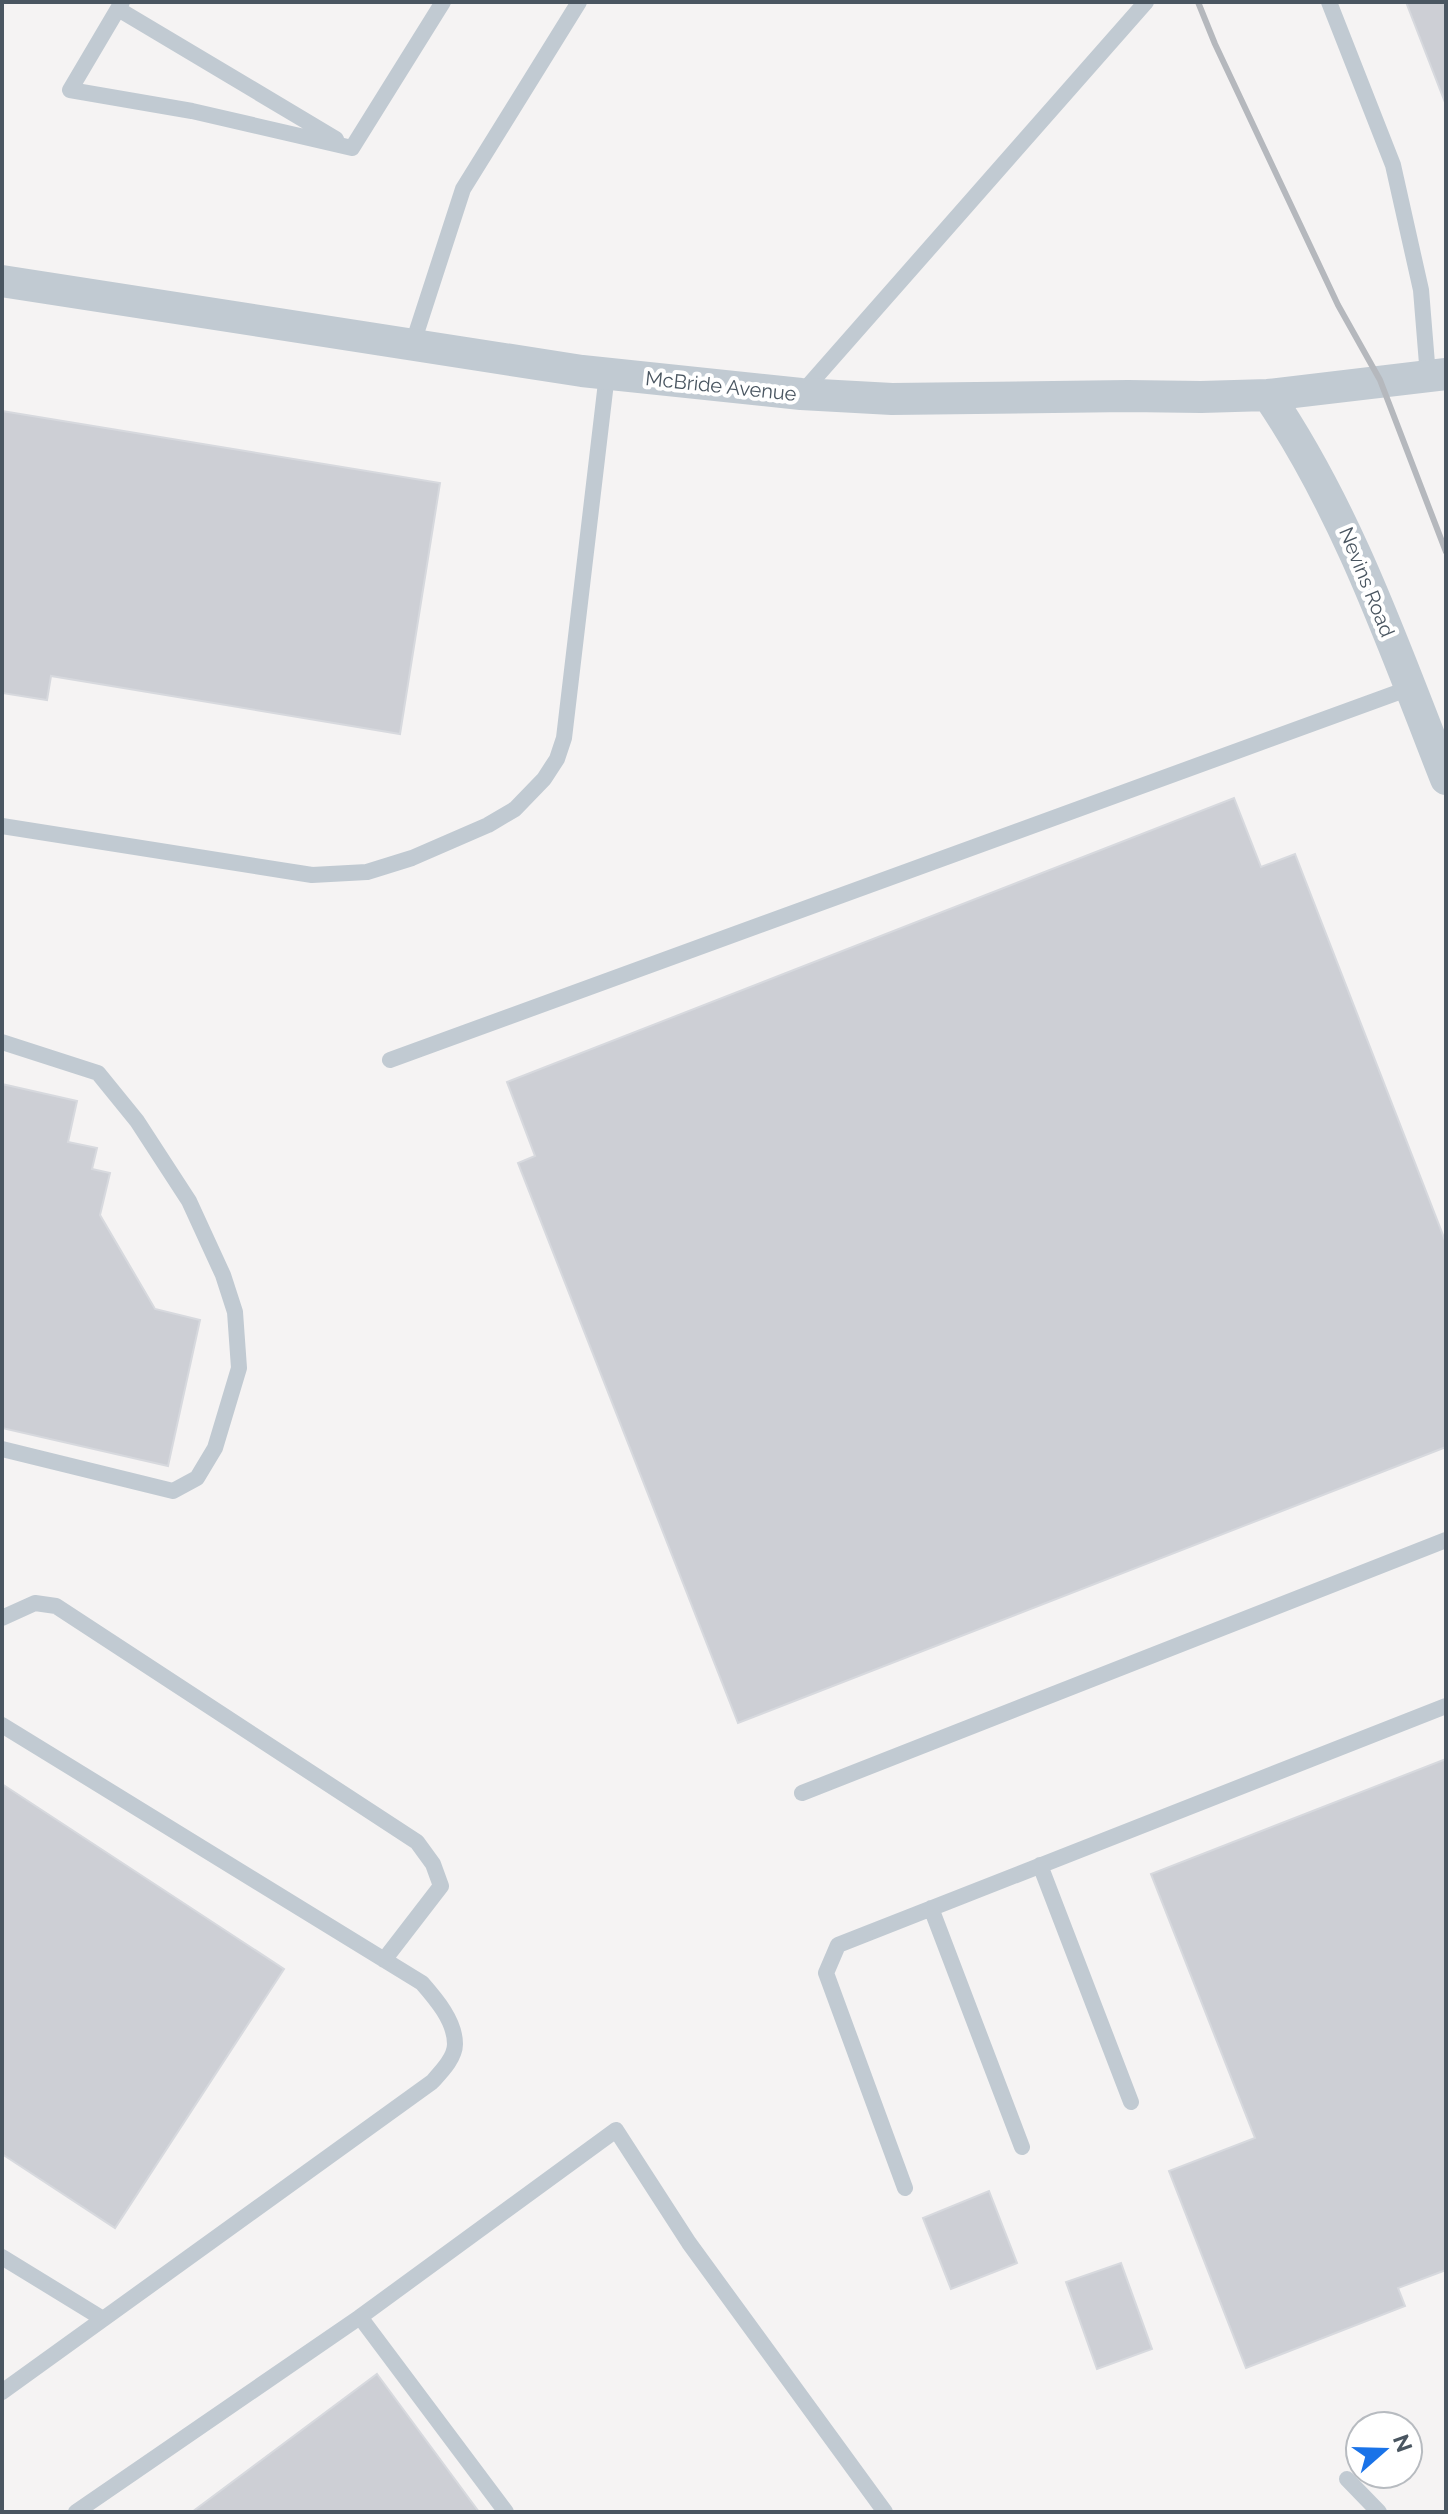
<svg xmlns="http://www.w3.org/2000/svg" width="1448" height="2514" viewBox="0 0 1448 2514" font-family="Raleway,sans-serif">
<rect width="100%" height="100%" fill="#f5f3f3"/>
<!-- building -->
<path fill="#cdcfd5" stroke="#d7d9de" stroke-width="2" d="M 1406,2 L 1446,2 L 1446,105 Z
M 2,411 L 440,483 L 400,734 L 51,676 L 47,700 L 2,693 Z
M 1234,798 L 1261,867 L 1295,854 L 1446,1243 L 1446,1447 L 738,1723 L 518,1163 L 535,1156 L 507,1082 Z
M 2,1084 L 77,1101 L 68,1142 L 97,1148 L 92,1169 L 110,1173 L 100,1215 L 155,1309 L 200,1320 L 168,1466 L 2,1428 Z
M 1446,1759 L 1446,2270 L 1398,2288 L 1405,2306 L 1246,2368 L 1169,2171 L 1255,2138 L 1151,1874 Z
M 2,1784 L 284,1969 L 115,2228 L 2,2154 Z
M 989,2191 L 1017,2263 L 951,2289 L 923,2218 Z
M 1121,2263 L 1152,2349 L 1097,2369 L 1066,2282 Z
M 377,2374 L 479,2512 L 192,2512 Z"/>
<g fill="none" stroke-linecap="round" stroke-linejoin="round">
<!-- lane -->
<path stroke="#c1cad2" stroke-width="16" d="M 122,2 L 70,90 L 192,111 L 352,148 L 443,2
M 1329,2 L 1393,165 L 1421,290 L 1428,376
M 118,9 L 336,139
M 412,346 L 463,189 L 579,2
M 801,394 L 1146,2
M 2,826 L 312,875 L 367,872 L 412,858 L 488,825 L 515,809 L 544,779 L 557,759 L 564,738 L 607,374
M 2,1042 L 98,1073 L 137,1121 L 189,1201 L 223,1275 L 235,1312 L 239,1368 L 215,1448 L 197,1478 L 173,1491 L 2,1449
M 390,1060 L 1410,688
M 2,1618 L 35,1603 L 56,1606 L 417,1842 L 433,1864 L 441,1886 L 384,1960
M 2,1725 L 422,1983 C 436,1999 455,2021 455,2044 C 455,2058 441,2072 432,2082 L 2,2392
M 802,1793 L 1446,1540
M 1040,1865 L 1131,2102
M 931,1908 L 1022,2147
M 905,2188 L 826,1973 L 838,1945 L 1446,1706
M 2,2257 L 103,2319
M 360,2317 L 506,2512
M 1347,2479 L 1379,2512
M 76,2512 L 360,2317 L 616,2130 L 689,2243 L 885,2512"/>
<!-- street -->
<path stroke="#c1cad2" stroke-width="32" d="M 2,281 L 582,371 L 801,394 L 892,399 L 1128,396 L 1201,397 L 1268,395 L 1446,374
M 1268,395 C 1348,513 1394,647 1446,779"/>
<!-- rail -->
<path stroke="#b5b8bd" stroke-width="6" d="M 1198,2 L 1215,44 L 1338,305 L 1380,380 L 1446,552"/>
</g>
<g text-anchor="middle" stroke-width="8" stroke-linejoin="round" paint-order="stroke">
<!-- street labels -->
<g font-size="20" fill="#4a5661" stroke="#fff">
<text transform="translate(721 386) rotate(6)" y="7">McBride Avenue</text>
<text transform="translate(1367 582) rotate(68)" y="7">Nevins Road</text>
</g>
</g>
<!-- border -->
<rect width="1448" height="2514" fill="none" stroke="#4a5661" stroke-width="8"/>
<!-- north arrow -->
<g transform="translate(1384 2450) rotate(70)"><circle r="38" fill="#ffffff" stroke="#b7bbc0" stroke-width="2"/>
<path d="M0-6L14 30L0 20L-14 30Z" fill="#1a73e8"/>
<text y="-12" font-size="22" font-weight="bold" text-anchor="middle" fill="#4a5661">N</text>
</g>
</svg>
